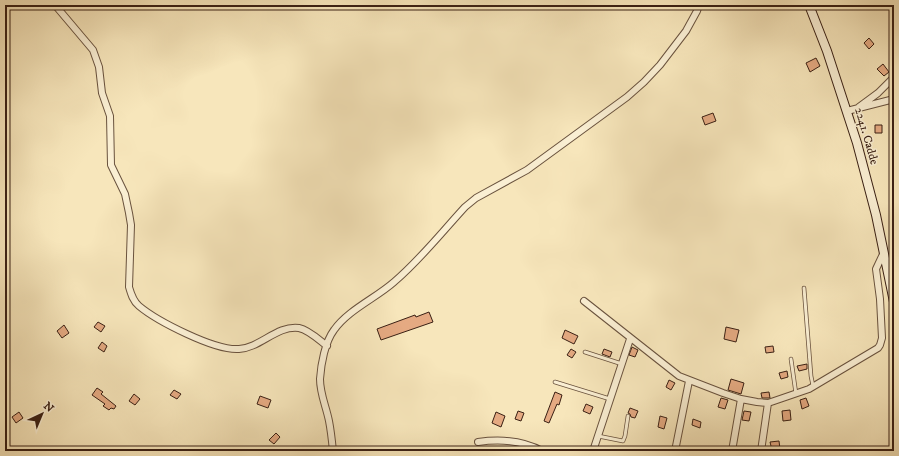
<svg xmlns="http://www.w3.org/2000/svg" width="899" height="456" viewBox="0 0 899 456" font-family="'IM FELL DW Pica',serif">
<rect width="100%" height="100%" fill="#f7e6bb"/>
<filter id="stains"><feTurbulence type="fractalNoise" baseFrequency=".005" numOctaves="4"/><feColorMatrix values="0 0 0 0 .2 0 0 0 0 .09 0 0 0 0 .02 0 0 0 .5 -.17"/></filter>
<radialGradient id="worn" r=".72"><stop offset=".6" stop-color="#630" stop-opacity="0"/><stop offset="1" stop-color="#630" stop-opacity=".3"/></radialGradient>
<!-- building -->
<path fill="#e5aa82" stroke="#3a2014" d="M 869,38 L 874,44 L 869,49 L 864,43 Z
M 816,58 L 820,66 L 810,72 L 806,63 Z
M 883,64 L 889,72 L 884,76 L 877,69 Z
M 713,113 L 716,121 L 705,125 L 702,117 Z
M 875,125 L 882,125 L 882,133 L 875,133 Z
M 429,312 L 433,322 L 381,340 L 377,329 L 415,315 L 416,317 Z
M 98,322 L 105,326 L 101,332 L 94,327 Z
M 64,325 L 69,333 L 62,338 L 57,331 Z
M 726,327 L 739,330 L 736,342 L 724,339 Z
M 565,330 L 578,336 L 574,344 L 562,338 Z
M 102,342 L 107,346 L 104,352 L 98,348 Z
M 773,346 L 774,352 L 766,353 L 765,347 Z
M 632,347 L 638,350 L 635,357 L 629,355 Z
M 571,349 L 576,352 L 572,358 L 567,355 Z
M 604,349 L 612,352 L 610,357 L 602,354 Z
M 807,364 L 807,369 L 799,371 L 797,366 Z
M 787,371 L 788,377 L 781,379 L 779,373 Z
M 731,379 L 744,383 L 741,394 L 728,390 Z
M 669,380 L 675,383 L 671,390 L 666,387 Z
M 97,388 L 103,392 L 101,394 L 116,406 L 114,409 L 111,408 L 109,410 L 103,406 L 105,404 L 92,395 Z
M 174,390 L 181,394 L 177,399 L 170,395 Z
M 555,392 L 562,395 L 559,405 L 557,404 L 549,423 L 544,421 Z
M 769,392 L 770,398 L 762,398 L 761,393 Z
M 134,394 L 140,399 L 135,405 L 129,401 Z
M 260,396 L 271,400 L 268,408 L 257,404 Z
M 721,398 L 728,400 L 725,409 L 718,407 Z
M 806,398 L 809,406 L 802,409 L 800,400 Z
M 586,404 L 593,407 L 590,414 L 583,411 Z
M 630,408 L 638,411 L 635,418 L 631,417 L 630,414 L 628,413 Z
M 790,410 L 791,420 L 783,421 L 782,411 Z
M 518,411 L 524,413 L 521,421 L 515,419 Z
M 744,411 L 751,412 L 749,421 L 742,420 Z
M 19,412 L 23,418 L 16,423 L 12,417 Z
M 496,412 L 505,416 L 501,427 L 492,423 Z
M 660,416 L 667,418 L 664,429 L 658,427 Z
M 693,419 L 701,422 L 700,428 L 692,425 Z
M 276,433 L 280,437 L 274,444 L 269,440 Z
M 779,441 L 780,449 L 772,450 L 770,442 Z"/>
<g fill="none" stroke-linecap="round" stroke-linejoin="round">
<!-- lane casing -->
<g stroke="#69523e" stroke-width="4.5">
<path id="lane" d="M 804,288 L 811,376 L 813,386
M 585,352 L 622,364
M 791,359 L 796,394
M 555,382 L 610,399
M 598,436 L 623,441 L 625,436 L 628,416"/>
</g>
<!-- street casing -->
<g stroke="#69523e" stroke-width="8">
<path id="street" d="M 55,5 L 93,50 L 99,67 L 102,93 L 110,116 L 111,165 L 125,194 L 129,213 L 131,225 L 129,287 C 131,294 133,301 139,306 C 157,321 215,351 239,349 C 260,348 277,325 299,328 C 309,330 319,340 327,346
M 859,107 L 878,93 L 894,77
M 847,111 L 894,99
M 584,301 L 679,376 L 723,393 L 741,399 L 757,402 L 768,403 L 774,401 L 809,389 L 878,348 L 880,345 L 882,338 L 880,299 L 876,269 L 884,252
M 478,442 C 500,439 522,440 542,451
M 333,451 C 332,441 331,431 329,421 C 326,406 320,394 320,379 C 321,364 325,342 334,330 C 348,310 376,298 394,282 C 420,260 442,232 465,207 L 476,198 L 527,170 L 627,97 L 644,82 L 660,65 L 686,31 L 697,11 L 699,5
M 593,451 L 630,339
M 675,451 L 689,381
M 732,451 L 741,399
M 761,451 L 768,403"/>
</g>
<!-- secondary casing -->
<g stroke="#3a2014" stroke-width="10">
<path id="secondary" d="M 809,5 L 827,51 L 857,143 L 876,215 L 894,302"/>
</g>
<!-- lane -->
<use href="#lane" stroke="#faefd3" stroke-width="3"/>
<!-- street -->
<use href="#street" stroke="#faefd3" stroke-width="6"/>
<!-- secondary -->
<use href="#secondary" stroke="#faefd3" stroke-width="8"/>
</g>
<g text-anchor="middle" stroke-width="3" stroke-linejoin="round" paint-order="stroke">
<!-- street labels -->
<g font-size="12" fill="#3a2014" stroke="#faefd3">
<text transform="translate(867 136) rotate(74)" y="4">2241. Cadde</text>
</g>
</g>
<!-- margin -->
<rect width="899" height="456" fill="none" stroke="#f7e6bb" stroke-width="20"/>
<rect x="6" y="6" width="887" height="444" fill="none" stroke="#3a2014" stroke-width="2"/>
<rect x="10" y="10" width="879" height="436" fill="none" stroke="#3a2014"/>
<!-- north arrow -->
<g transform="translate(42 414) rotate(44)" stroke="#faefd3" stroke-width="3" paint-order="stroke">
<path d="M0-3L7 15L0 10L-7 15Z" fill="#3a2014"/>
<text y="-6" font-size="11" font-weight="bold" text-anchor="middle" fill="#3a2014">N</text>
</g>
<rect width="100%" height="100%" filter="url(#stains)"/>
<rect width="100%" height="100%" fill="url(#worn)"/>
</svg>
